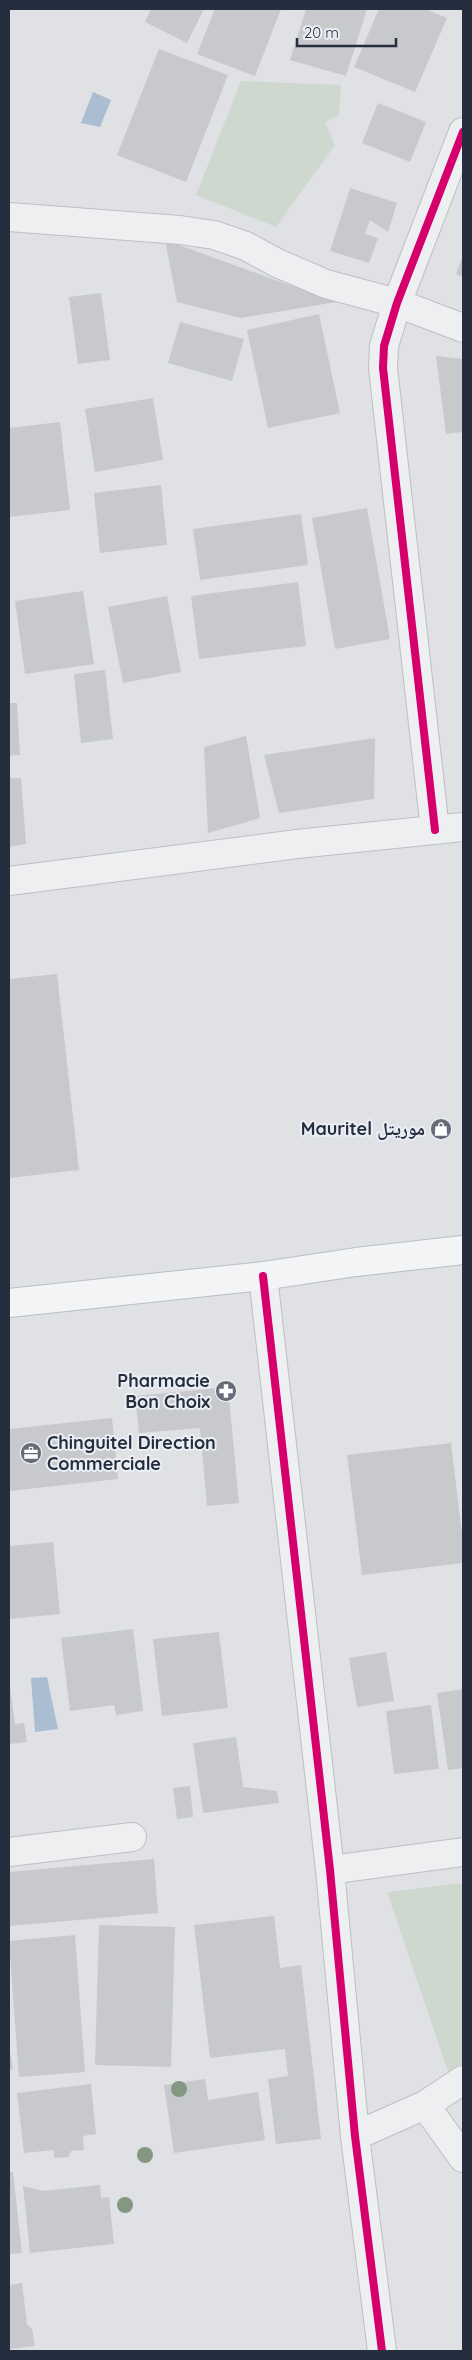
<svg xmlns="http://www.w3.org/2000/svg" width="472" height="2360" viewBox="0 0 472 2360" font-family="Quicksand,'Noto Naskh Arabic',sans-serif">
<rect width="100%" height="100%" fill="#dfe1e4"/>
<!-- green -->
<path fill="#cfd8cf" d="M 241,81 L 341,85 L 339,115 L 325,122 L 335,145 L 276,227 L 196,195 Z
M 463,1883 L 463,2080 L 453,2086 L 387,1892 Z"/>
<!-- water -->
<path fill="#abbdd1" d="M 93,92 L 111,100 L 100,127 L 81,123 Z
M 47,1677 L 58,1729 L 35,1732 L 31,1678 Z"/>
<!-- building -->
<path fill="#c7c9cc" d="M 151,9 L 204,9 L 187,43 L 145,22 Z
M 215,9 L 281,9 L 255,76 L 197,54 Z
M 306,9 L 367,9 L 346,76 L 290,60 Z
M 379,9 L 425,9 L 447,18 L 415,92 L 354,67 Z
M 159,49 L 228,75 L 186,182 L 117,155 Z
M 378,103 L 426,122 L 410,162 L 362,143 Z
M 350,188 L 397,203 L 388,232 L 370,220 L 365,234 L 378,238 L 369,263 L 330,251 Z
M 165,240 L 336,302 L 241,318 L 177,302 Z
M 463,255 L 463,277 L 456,274 Z
M 101,293 L 110,360 L 78,364 L 69,297 Z
M 319,314 L 340,413 L 268,428 L 247,330 Z
M 180,322 L 244,339 L 232,381 L 168,363 Z
M 436,356 L 463,359 L 463,432 L 446,434 Z
M 153,398 L 163,460 L 95,472 L 85,409 Z
M 60,422 L 70,510 L 9,517 L 9,428 Z
M 161,485 L 167,545 L 100,553 L 94,493 Z
M 367,508 L 390,639 L 335,649 L 312,518 Z
M 301,514 L 308,565 L 200,580 L 193,529 Z
M 298,582 L 306,646 L 199,659 L 191,596 Z
M 83,591 L 94,664 L 25,674 L 15,601 Z
M 167,596 L 181,672 L 123,683 L 108,607 Z
M 105,670 L 113,739 L 81,743 L 74,674 Z
M 9,703 L 17,703 L 20,755 L 9,756 Z
M 246,736 L 260,818 L 208,833 L 204,747 Z
M 375,738 L 374,799 L 279,813 L 264,755 Z
M 9,778 L 21,778 L 26,844 L 9,847 Z
M 57,974 L 79,1170 L 9,1178 L 9,979 Z
M 228,1387 L 239,1503 L 207,1506 L 200,1428 L 139,1433 L 135,1396 Z
M 112,1418 L 118,1479 L 9,1491 L 9,1429 Z
M 451,1443 L 463,1543 L 463,1563 L 362,1575 L 347,1455 Z
M 53,1542 L 60,1614 L 9,1619 L 9,1546 Z
M 133,1629 L 143,1711 L 116,1715 L 114,1705 L 70,1711 L 61,1638 Z
M 219,1632 L 228,1708 L 162,1716 L 153,1639 Z
M 386,1652 L 394,1701 L 357,1707 L 349,1658 Z
M 9,1679 L 15,1724 L 24,1723 L 27,1742 L 9,1744 Z
M 463,1689 L 463,1768 L 448,1770 L 437,1693 Z
M 431,1705 L 439,1769 L 394,1774 L 386,1711 Z
M 236,1737 L 243,1787 L 277,1791 L 279,1803 L 203,1813 L 193,1743 Z
M 190,1786 L 193,1817 L 177,1819 L 173,1788 Z
M 154,1859 L 158,1913 L 9,1926 L 9,1872 Z
M 274,1916 L 280,1968 L 301,1965 L 321,2139 L 276,2144 L 268,2079 L 288,2076 L 285,2049 L 210,2058 L 194,1925 Z
M 99,1925 L 175,1927 L 171,2067 L 95,2065 Z
M 75,1935 L 85,2072 L 19,2077 L 9,1941 Z
M 9,2045 L 13,2069 L 9,2070 Z
M 205,2079 L 208,2100 L 258,2092 L 265,2140 L 174,2153 L 164,2085 Z
M 91,2084 L 96,2134 L 83,2136 L 84,2150 L 71,2151 L 68,2157 L 54,2158 L 54,2150 L 24,2153 L 17,2093 Z
M 9,2172 L 13,2172 L 22,2253 L 9,2254 Z
M 100,2185 L 101,2198 L 109,2197 L 114,2244 L 30,2253 L 23,2186 L 43,2191 Z
M 22,2283 L 27,2324 L 32,2329 L 35,2346 L 9,2349 L 9,2285 Z"/>
<g fill="none" stroke-linecap="round" stroke-linejoin="round">
<!-- minor casing -->
<g stroke="#bdbfc2" stroke-width="30">
<path id="minor" d="M 9,217 L 180,230 L 214,235 L 246,246 L 277,263 L 326,284 L 397,303 L 463,328
M 435,830 L 383,368 L 384,346 L 397,303 L 463,132
M 9,881 L 297,844 L 463,827
M 263,1276 L 330,1870 L 355,2136 L 382,2351
M 9,1852 L 132,1837
M 330,1870 L 463,1852
M 425,2105 L 463,2158
M 355,2136 L 425,2105 L 463,2080"/>
</g>
<!-- major casing -->
<g stroke="#bbbec2" stroke-width="30">
<path id="major" d="M 9,1303 L 263,1276 L 356,1262 L 463,1250"/>
</g>
<!-- minor -->
<use href="#minor" stroke="#eeeff1" stroke-width="28"/>
<!-- major -->
<use href="#major" stroke="#f3f4f5" stroke-width="28"/>
<!-- cycleway casing -->
<g stroke="#ebeff5" stroke-width="11">
<path id="cycleway" d="M 435,830 L 383,368 L 384,346 L 397,303 L 463,132
M 263,1276 L 330,1870 L 355,2136 L 382,2351"/>
</g>
<!-- cycleway -->
<use href="#cycleway" stroke="#d6006c" stroke-width="8"/>
</g>
<!-- trees -->
<g fill="#849782">
<circle cx="179" cy="2089" r="8"/>
<circle cx="145" cy="2155" r="8"/>
<circle cx="125" cy="2205" r="8"/>
</g>
<!-- icons -->
<defs>
<g id="shop-disc" transform="scale(1.125)"><circle r="9.5" fill="#666d78" stroke="#ebeff5"/><path d="M-5-2.5h2.3a2.7 3.5 0 0 1 5.4 0H5L5.5 6h-11ZM-1.5-2.5h3a1.5 2.3 0 0 0-3 0Z" fill="#fff"/></g>
<g id="pharmacy-disc" transform="scale(1.125)"><circle r="9.5" fill="#666d78" stroke="#ebeff5"/><path d="M-2-6h4v4h4v4h-4v4h-4v-4h-4v-4h4Z" fill="#fff"/></g>
<g id="office-disc" transform="scale(1.125)"><circle r="9.5" fill="#666d78" stroke="#ebeff5"/><path d="M-6-3h4V-5.5h4V-3h4V5H-6ZM-1-4.5V-3h2v-1.5ZM-6 0V1H6V0Z" fill="#fff"/></g>
</defs>
<g fill-rule="evenodd">
<use href="#shop-disc" x="441" y="1129"/>
<use href="#pharmacy-disc" x="226" y="1391"/>
<use href="#office-disc" x="31" y="1453"/>
</g>
<g text-anchor="middle" stroke-width="4" stroke-linejoin="round" paint-order="stroke">
<!-- poi labels -->
<g font-size="18" font-weight="bold" fill="#252e3e" stroke="#ebeff5" text-anchor="end">
<text x="425" y="1135">Mauritel موريتل</text>
<text x="210" y="1387">Pharmacie<tspan x="210" dy="21">Bon Choix</tspan></text>
<text x="47" y="1449" text-anchor="start">Chinguitel Direction<tspan x="47" dy="21">Commerciale</tspan></text>
</g>
</g>
<!-- border -->
<rect width="472" height="2360" fill="none" stroke="#252e3e" stroke-width="20"/>
<!-- scale -->
<path d="M297 38v8h99v-8" fill="none" stroke="#252e3e" stroke-width="2.5"/>
<text x="304" y="38" font-size="15" fill="#252e3e" stroke="#ebeff5" stroke-width="4" paint-order="stroke">20 m</text>
</svg>
